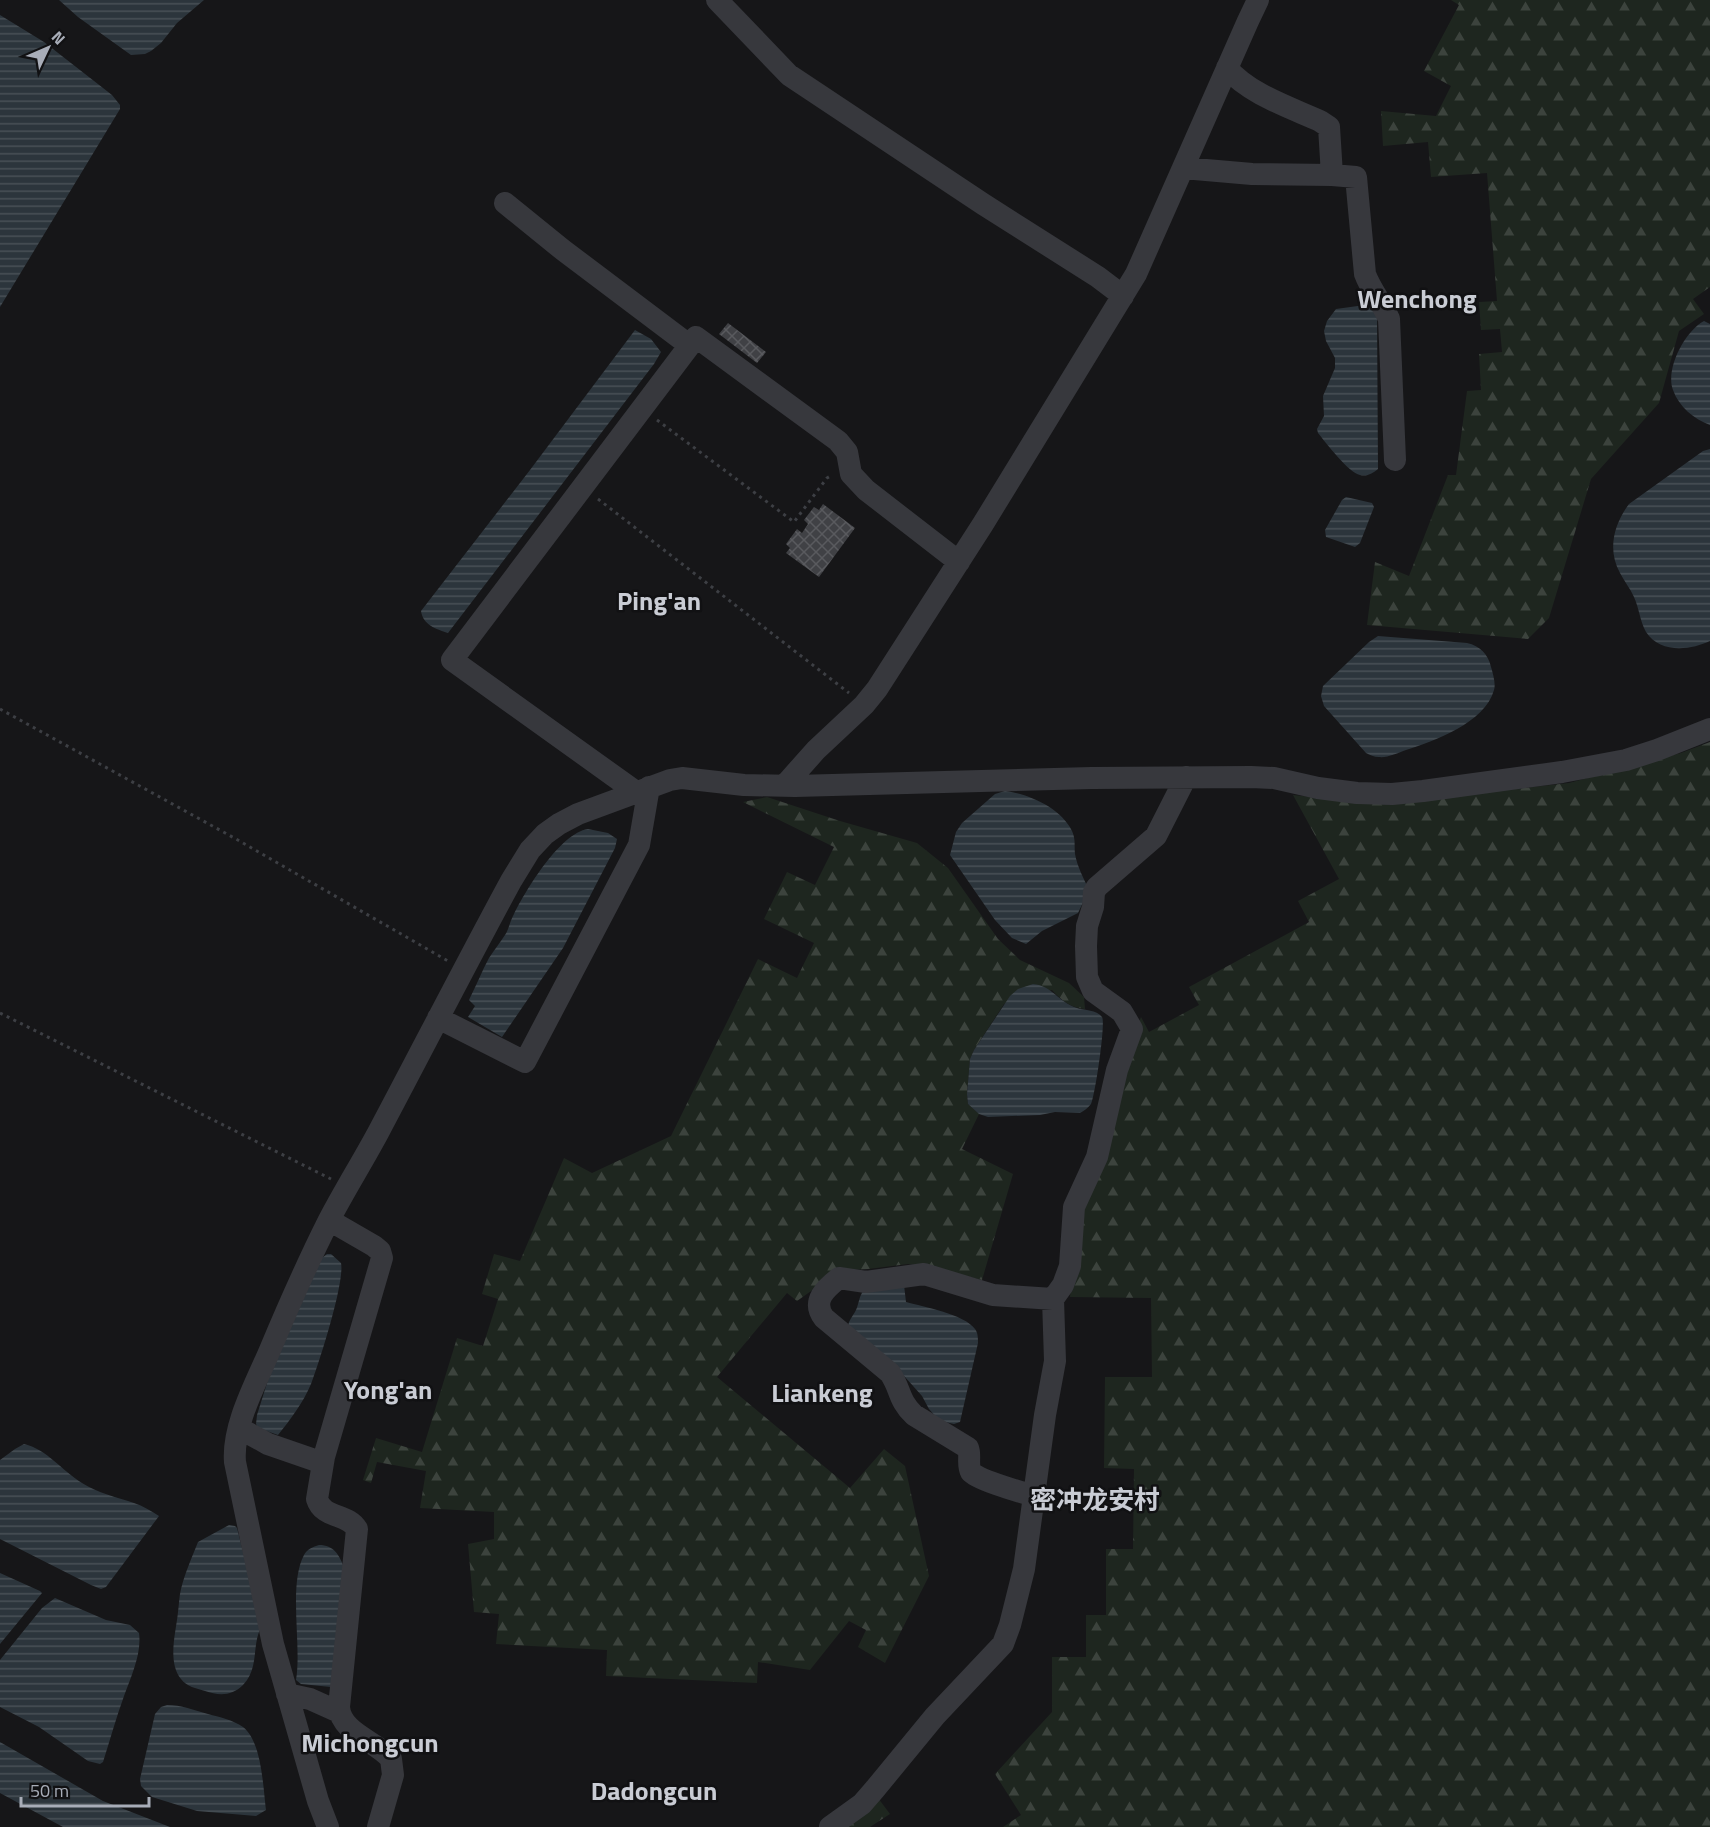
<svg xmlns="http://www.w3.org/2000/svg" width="1710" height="1827" viewBox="0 0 1710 1827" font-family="'Titillium Web','Noto Sans SC',sans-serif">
<defs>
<pattern id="forest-firs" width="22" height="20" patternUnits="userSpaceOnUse" patternTransform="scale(1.5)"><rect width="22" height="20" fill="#1e261f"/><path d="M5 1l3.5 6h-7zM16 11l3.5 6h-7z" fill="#3c433d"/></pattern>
<pattern id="water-rules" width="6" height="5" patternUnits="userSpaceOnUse" patternTransform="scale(1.5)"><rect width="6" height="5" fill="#2c353c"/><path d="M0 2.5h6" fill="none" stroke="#485056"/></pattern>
<pattern id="building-cross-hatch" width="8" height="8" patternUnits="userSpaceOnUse" patternTransform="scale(1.5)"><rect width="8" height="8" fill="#404145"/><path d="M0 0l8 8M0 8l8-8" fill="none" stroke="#595a5e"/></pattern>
</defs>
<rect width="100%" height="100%" fill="#161618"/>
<!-- forest -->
<path fill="url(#forest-firs)" d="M 1451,0 L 1710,0 L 1710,287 L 1693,299 L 1704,314 L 1679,331 L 1659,403 L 1591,479 L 1549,618 L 1528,639 L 1367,625 L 1375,562 L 1409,576 L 1448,475 L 1456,475 L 1467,391 L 1481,390 L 1479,354 L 1502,352 L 1500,329 L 1481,330 L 1479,302 L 1497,301 L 1487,173 L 1431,177 L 1428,142 L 1383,146 L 1381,111 L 1436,116 L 1451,86 L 1424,71 L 1459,5 Z
M 1710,742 L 1710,1827 L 1003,1827 L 1021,1815 L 995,1774 L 1052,1712 L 1052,1657 L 1086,1657 L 1086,1615 L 1106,1615 L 1106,1549 L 1133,1549 L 1134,1469 L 1104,1468 L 1105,1377 L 1152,1377 L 1151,1298 L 1070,1297 L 1078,1217 L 1130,1046 L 1141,1017 L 1149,1032 L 1199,1005 L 1189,987 L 1309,922 L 1298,901 L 1339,879 L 1293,795 L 1378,804 L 1569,783 L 1681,753 Z
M 767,797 L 840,821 L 917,843 L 948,868 L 998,939 L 1020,960 L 1069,983 L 1084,997 L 1085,1009 C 1071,1008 1061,1000 1052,990 L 1004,1004 L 974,1050 L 970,1059 L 967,1094 L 968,1104 L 979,1114 L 962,1149 L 1013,1174 L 982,1280 L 927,1266 L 908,1264 L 868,1269 L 848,1270 L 838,1272 L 797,1301 L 787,1293 L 717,1377 L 850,1488 L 884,1449 L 905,1466 L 929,1576 L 885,1663 L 858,1647 L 866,1630 L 849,1621 L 810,1670 L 758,1662 L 757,1683 L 606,1676 L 607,1650 L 496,1644 L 499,1614 L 474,1612 L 468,1544 L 494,1539 L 494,1512 L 420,1508 L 426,1471 L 377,1462 L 371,1483 L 363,1480 L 376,1438 L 422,1452 L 457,1338 L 483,1346 L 498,1299 L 482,1294 L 494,1254 L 520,1261 L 564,1158 L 592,1173 L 671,1136 L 758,959 L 797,978 L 814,943 L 764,919 L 787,872 L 815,885 L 834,847 L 743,802 Z
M 875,1794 L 890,1814 L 870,1827 L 839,1827 Z"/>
<!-- water -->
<path fill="url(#water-rules)" d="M 59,0 L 204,0 L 177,23 L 161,43 L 151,51 L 145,54 L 131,55 L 78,17 Z
M 0,15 L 44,42 L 112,95 L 120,105 L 120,109 L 0,307 Z
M 1365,305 L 1373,309 L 1377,313 L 1378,469 C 1373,473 1367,477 1360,475 C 1349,473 1326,443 1318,433 L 1317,429 L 1324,416 L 1323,396 L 1335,368 L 1335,358 L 1326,341 L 1324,331 L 1327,321 L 1336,309 Z
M 1704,321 L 1710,324 L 1710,425 C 1694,419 1679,407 1673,390 C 1665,369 1685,331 1704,321 Z
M 635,330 L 651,339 L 661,352 L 654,364 L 448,633 C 436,629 423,625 421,611 L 530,470 Z
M 1710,449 L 1710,641 C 1691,650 1660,654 1646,632 C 1640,621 1639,608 1634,597 C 1630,588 1624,581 1620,573 C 1607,550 1614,524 1629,504 L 1703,451 Z
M 1346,497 L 1372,503 L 1374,507 L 1360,543 L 1355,547 L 1326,537 L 1325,530 L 1342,500 Z
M 1378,636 L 1467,643 C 1480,646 1488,654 1491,667 C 1493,674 1496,684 1494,690 C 1485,723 1434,741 1406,750 C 1398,753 1387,758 1379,757 C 1374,757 1370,755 1366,753 L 1324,706 L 1321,696 L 1323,686 L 1369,642 Z
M 1005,791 C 1029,794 1061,808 1072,831 C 1076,840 1074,846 1075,854 C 1077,866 1084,879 1089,890 L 1078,913 L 1042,931 L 1026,944 L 1012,938 L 995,920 L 950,855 L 956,832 L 962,823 L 995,794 Z
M 588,829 L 608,833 L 617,839 L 615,848 L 563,948 L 502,1037 L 468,1017 L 475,1006 L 469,1000 C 476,986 482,971 489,958 C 494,950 500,943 505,935 C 509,929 510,921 514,914 C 526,890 560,833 588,829 Z
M 1033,984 C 1053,986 1058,1002 1077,1008 C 1085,1011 1096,1009 1102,1017 C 1106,1022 1095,1096 1091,1104 C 1088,1108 1084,1111 1080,1113 L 1055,1112 L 1040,1115 L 988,1117 L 979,1114 L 968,1104 L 967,1094 L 970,1059 L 974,1050 L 1010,996 L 1018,989 Z
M 327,1254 L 331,1254 L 341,1263 C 345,1282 319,1363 311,1384 C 303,1403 290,1420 278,1435 L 258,1428 L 256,1424 L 257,1415 L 278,1348 L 322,1258 Z
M 904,1285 L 906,1302 C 924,1307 964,1314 975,1329 C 978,1333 978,1338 978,1343 L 960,1422 L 954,1424 L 945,1422 L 936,1417 L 929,1409 L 922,1396 L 905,1377 L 848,1329 C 848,1320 852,1318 856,1310 C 859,1303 859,1296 864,1290 Z
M 24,1444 C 48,1450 61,1470 82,1483 C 98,1493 116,1497 134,1503 C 143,1506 151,1511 159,1516 L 106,1587 L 101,1589 L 91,1585 L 0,1539 L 0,1460 L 15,1449 Z
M 229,1525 L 235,1526 L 237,1528 L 262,1626 C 251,1643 260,1668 243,1685 C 232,1696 219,1696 205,1691 C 196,1688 187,1687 181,1679 C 167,1661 176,1633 178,1612 C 179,1605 179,1597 181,1589 C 185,1573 192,1557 198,1542 Z
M 319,1545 C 334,1545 339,1555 344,1567 L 331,1687 L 301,1684 L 296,1680 C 302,1646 288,1585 304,1555 C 307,1549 313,1547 319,1545 Z
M 0,1573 L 40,1591 L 42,1593 L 0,1644 Z
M 55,1598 L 106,1620 L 130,1625 L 139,1633 C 142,1653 131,1677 124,1696 C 116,1718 110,1740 103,1762 L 100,1764 L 88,1761 L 39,1727 L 0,1707 L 0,1660 L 42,1608 Z
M 167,1705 C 181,1705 194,1710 208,1714 C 219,1717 233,1720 243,1727 C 262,1742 263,1787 266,1810 L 256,1816 L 197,1811 L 152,1797 L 141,1786 L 140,1779 L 155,1714 L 161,1707 Z
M 0,1742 L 103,1801 L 170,1827 L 63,1827 L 0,1793 Z"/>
<!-- building -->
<path fill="url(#building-cross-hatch)" d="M 728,323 L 766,352 L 757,363 L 719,334 Z
M 823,504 L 855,528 L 819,577 L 786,553 L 790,548 L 786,544 L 797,529 L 802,533 L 808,524 L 804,520 L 814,507 L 819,510 Z"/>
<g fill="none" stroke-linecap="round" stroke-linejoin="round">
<!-- path -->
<path stroke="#3d3f44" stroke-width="3" stroke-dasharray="3 4.5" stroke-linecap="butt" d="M 657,420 L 794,522 L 827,478 L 832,475
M 598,499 L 849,693
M 0,709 L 236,839 L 448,961
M 0,1013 L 331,1179"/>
<!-- minor -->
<path stroke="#37383d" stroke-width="22" d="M 717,0 L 789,75 L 983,204 L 1098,277 L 1123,296
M 1227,68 C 1249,94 1289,107 1320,121 L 1329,127 L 1332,175 L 1356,177 L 1365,274 C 1371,290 1382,303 1389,319 L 1395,460
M 1183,168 L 1252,174 L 1332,175
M 505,203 L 563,250 L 689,345
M 784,786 L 816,750 L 864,705 L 877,689 L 983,524 L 1136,274 L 1248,21 L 1258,0
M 636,792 L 452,660 L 696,337 L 838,441 L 847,452 L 851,474 L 866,490 L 959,562
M 438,1018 L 525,1062 L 639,845 L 649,787
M 329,1220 L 374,1246 L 380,1251 L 382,1258 L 324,1457 L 317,1499 C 323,1519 348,1513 357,1529 L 339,1707 C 341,1733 376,1741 391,1759 L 393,1775 L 378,1827
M 239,1428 L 268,1444 L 323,1463
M 1034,1496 C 1024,1493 975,1479 971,1472 C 967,1465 971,1455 968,1448 L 914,1415 C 898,1400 901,1389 890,1373 L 824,1318 C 811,1301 826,1288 839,1278 L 866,1282 L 924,1274 L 993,1295 L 1053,1299
M 287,1694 L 310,1699 L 339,1712
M 328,1827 L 318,1801 L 273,1644 L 235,1462 C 232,1426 256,1383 270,1350 C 288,1307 307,1264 328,1222 C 344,1191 363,1161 379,1131 C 423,1048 466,964 511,881 L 530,850 L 545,834 L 559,824 L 578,814 L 670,780 L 682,778 L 744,785 L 795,786 L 1092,778 L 1251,777 L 1274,778 L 1318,788 L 1357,793 L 1392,794 L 1423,791 L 1562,772 L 1626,760 L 1657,750 L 1710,729
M 830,1827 L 862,1804 L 875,1789 L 935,1716 L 1003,1644 L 1010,1625 L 1024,1569 L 1045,1415 L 1055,1361 L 1053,1299 L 1063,1285 L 1070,1266 L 1074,1207 L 1097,1157 L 1117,1070 L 1132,1029 L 1122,1012 L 1093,991 L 1087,977 L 1086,946 L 1087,926 L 1093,907 L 1094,892 L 1097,887 L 1156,836 L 1186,777"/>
</g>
<g text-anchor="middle" stroke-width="5" stroke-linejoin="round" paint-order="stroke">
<!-- quarter labels -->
<g font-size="26" font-weight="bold" fill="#c9ccd4" stroke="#111113">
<text x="1417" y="308">Wenchong</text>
<text x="659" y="610">Ping'an</text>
<text x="388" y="1399">Yong'an</text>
<text x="822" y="1402">Liankeng</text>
<text x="1095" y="1509">密冲龙安村</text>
<text x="370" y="1752">Michongcun</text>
<text x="654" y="1800">Dadongcun</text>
</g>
</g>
<!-- north arrow -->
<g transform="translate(48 48) rotate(46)" stroke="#111113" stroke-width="4.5" paint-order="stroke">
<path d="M0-4.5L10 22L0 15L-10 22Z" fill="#a8adb8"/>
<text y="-9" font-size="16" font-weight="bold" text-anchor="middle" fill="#a8adb8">N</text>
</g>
<!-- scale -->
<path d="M21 1797v9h128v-9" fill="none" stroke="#a8adb8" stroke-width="3"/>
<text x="30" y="1797" font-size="18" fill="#a8adb8" stroke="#111113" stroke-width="4.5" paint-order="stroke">50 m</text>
</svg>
